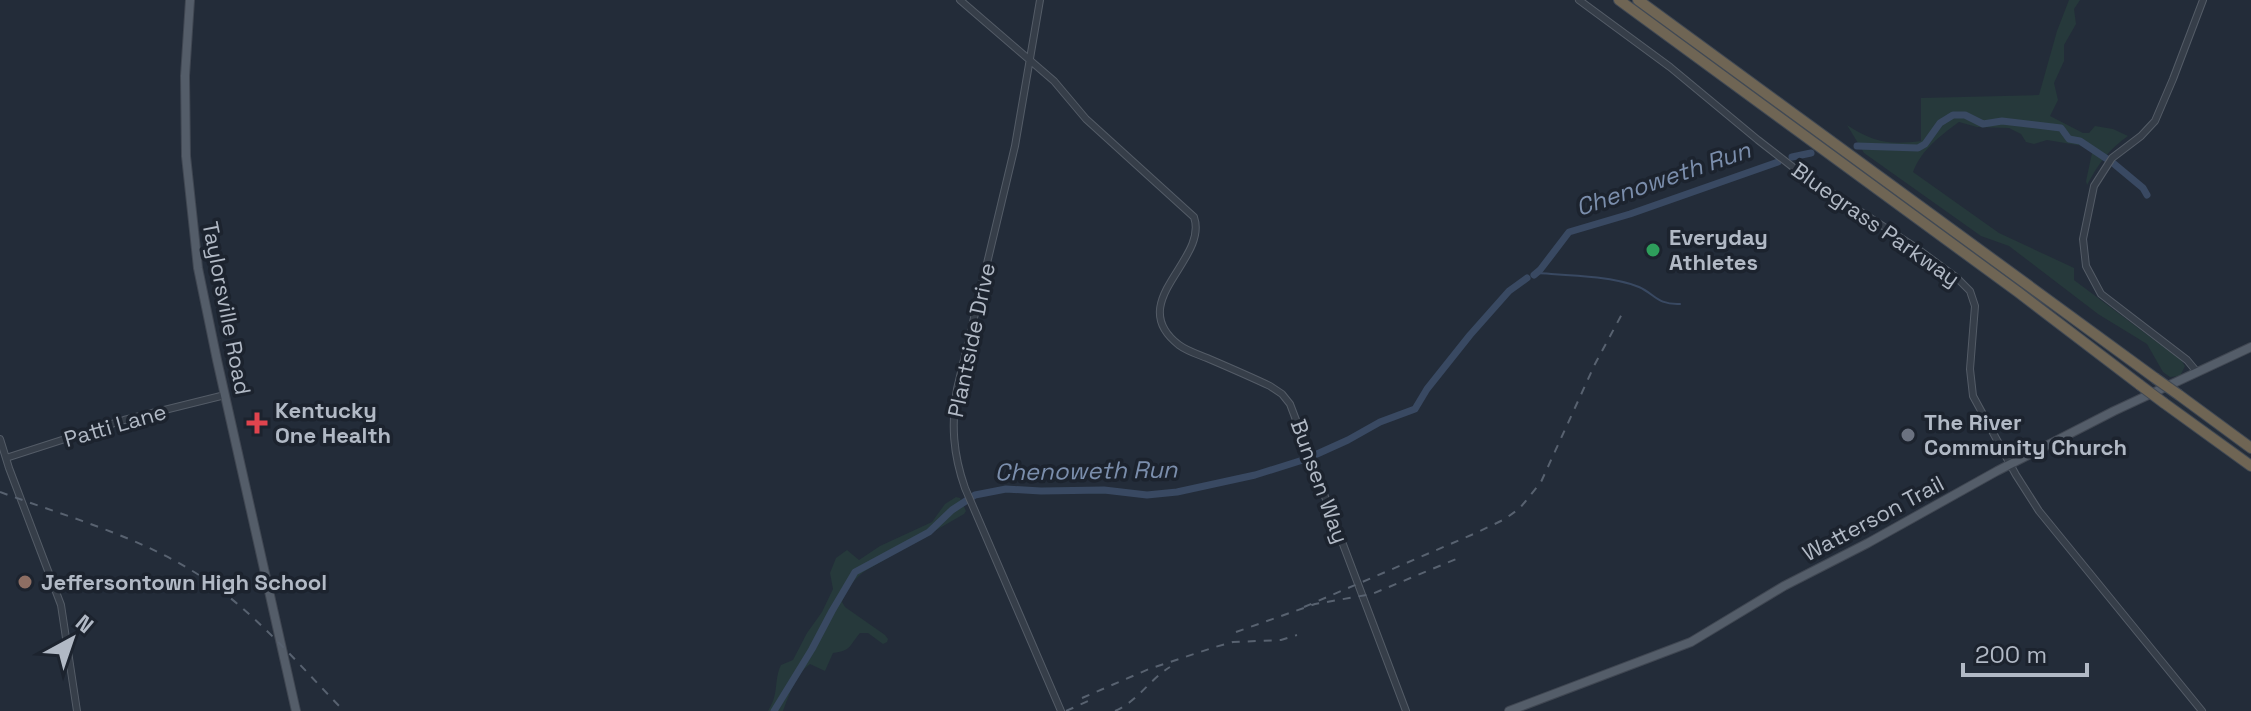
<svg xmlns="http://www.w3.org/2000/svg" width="2251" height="711" viewBox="0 0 2251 711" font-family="'Space Grotesk',sans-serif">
<rect width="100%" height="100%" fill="#232c39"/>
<!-- green -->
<path fill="#26393b" d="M 2069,0 L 2080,0 L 2074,9 L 2076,24 L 2064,45 L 2064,61 L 2054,83 L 2058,100 L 2050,116 L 2083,133 L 2089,133 L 2095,126 L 2113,129 L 2128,136 C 2109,149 2098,164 2087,185 L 2086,181 L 2092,153 L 2083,146 L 2047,140 L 2034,144 L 2026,142 L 2021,134 L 2009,128 L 1977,127 L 1959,122 C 1940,136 1922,149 1913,172 L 1999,233 L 2074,268 L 2074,280 L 2181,360 L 2185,366 L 2180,376 L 2170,377 L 2163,372 L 2147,344 L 2098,314 L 2009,246 L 1981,236 L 1864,153 L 1847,125 C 1874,143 1890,145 1921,141 L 1921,98 L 2039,95 L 2057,31 Z
M 956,497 L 960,498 L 966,511 L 964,514 L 865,571 C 853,580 847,588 842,602 L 845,607 L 885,635 L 888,639 L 887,642 L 883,644 L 868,633 L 860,633 C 849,646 851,651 833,653 L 825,671 L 810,664 C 796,674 789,695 783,711 L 768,711 C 780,692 773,682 781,665 L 793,660 L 807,633 L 822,612 L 833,589 L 830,573 L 836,558 L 847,550 L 859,560 L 880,546 L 932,522 L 945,504 Z"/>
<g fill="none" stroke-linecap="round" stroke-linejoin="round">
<!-- stream -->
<path stroke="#394962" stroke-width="2" d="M 1537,273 C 1566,275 1612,276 1639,287 C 1655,294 1657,305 1680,304"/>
<!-- river -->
<path stroke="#394962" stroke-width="7" d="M 1857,146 L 1918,148 L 1925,144 L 1940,123 L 1953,115 L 1965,115 L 1983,124 L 2002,121 L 2061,128 L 2069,139 L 2080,141 L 2107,159
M 1792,157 L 1811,153
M 2113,163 L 2143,188 L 2147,195
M 1534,275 L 1540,270 L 1569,232 L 1630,214 L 1778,162
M 1317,454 L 1348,440 L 1380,422 L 1415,409 L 1427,389 L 1470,335 L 1509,291 L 1527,278
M 774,711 L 812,649 L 832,611 L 855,572 L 929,532 L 952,510 L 975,495 L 1006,489 L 1041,491 L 1104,490 L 1147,495 L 1177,492 L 1255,475 L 1306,459"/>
<!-- minor casing -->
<g stroke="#545c67" stroke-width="8">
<path id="minor" d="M 960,0 L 1054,81 L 1086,119 L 1194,217 C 1209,260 1123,302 1179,345 C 1187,351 1197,354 1207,358 C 1228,367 1249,376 1270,386 L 1282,394 L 1290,404 L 1406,711
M 1040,0 L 1015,146 L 957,389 C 951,424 953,454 965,488 L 1061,711
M 1579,0 L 1670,67 L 1758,140 L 1794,168 L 1915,247 L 1957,278 L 1970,291 L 1975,306 L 1970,369 L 1973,396 L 2016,475 L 2039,511 L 2202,711
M 2197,372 L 2187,360 L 2101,294 L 2086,266 L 2083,239 L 2094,186 L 2112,158 L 2141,136 L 2155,121 L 2173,79 L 2203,0
M 0,439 L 9,468 L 61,605 L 77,711
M 6,458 L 124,420 L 225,395"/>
</g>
<!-- major casing -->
<g stroke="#404752" stroke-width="10">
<path id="major" d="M 190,0 L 185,76 L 186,156 L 198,268 L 217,360 L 296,711
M 1509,711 L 1691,642 L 1784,586 L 1868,543 L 1997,471 L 2114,411 L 2251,347"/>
</g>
<!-- highway casing -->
<g stroke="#414954" stroke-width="12">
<path id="highway" d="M 1619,0 L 2018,292 L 2140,385
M 1638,0 L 2155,378
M 2179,395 L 2251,448
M 2164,403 L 2251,466"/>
</g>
<!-- minor -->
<use href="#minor" stroke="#363e49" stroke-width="6"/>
<!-- major -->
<use href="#major" stroke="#545d69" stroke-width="8"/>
<!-- highway -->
<use href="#highway" stroke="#6f6554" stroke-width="10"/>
<!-- rail -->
<path stroke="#586270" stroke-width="2" stroke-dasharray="8 8" stroke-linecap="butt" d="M 0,492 C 68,517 141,537 202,577 C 256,613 299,665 344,711
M 1304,607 L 1476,533 L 1505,519 L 1520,508 L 1541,482 L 1595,364 L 1622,314
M 1236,632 L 1315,604 L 1372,594 L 1461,557
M 1082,698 L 1149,669 L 1215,647 L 1233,642 L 1281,640 L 1297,635
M 1066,711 L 1095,698
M 1115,711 C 1138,701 1149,680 1170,667"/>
<!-- highway-bridge casing -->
<g stroke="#414954" stroke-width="12" stroke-linecap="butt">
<path id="highway-bridge" d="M 2155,378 L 2179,395
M 2140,385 L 2164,403"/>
</g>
<!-- highway-bridge -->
<use href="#highway-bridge" stroke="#6f6554" stroke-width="10"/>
</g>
<!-- markers -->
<circle fill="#2e9e5b" stroke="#1c232e" stroke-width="3" cx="1653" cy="250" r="8"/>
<path fill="#e0444e" stroke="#1c232e" stroke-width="3" d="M253 411h8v8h8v8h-8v8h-8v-8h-8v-8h8z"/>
<circle fill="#6b7280" stroke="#1c232e" stroke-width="3" cx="1908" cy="435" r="8"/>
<circle fill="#8d6e63" stroke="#1c232e" stroke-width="3" cx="25" cy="582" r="8"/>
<g text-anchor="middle" stroke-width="7" stroke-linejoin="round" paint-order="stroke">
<!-- street labels -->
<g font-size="22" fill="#b1b9c5" stroke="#1c232e">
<text transform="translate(1876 224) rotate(35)" y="8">Bluegrass Parkway</text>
<text transform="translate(227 308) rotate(79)" y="8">Taylorsville Road</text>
<text transform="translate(971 340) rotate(-78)" y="8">Plantside Drive</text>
<text transform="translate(115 425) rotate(-16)" y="8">Patti Lane</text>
<text transform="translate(1320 481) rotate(70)" y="8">Bunsen Way</text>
<text transform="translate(1873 518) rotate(-28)" y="8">Watterson Trail</text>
</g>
<!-- poi labels -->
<g font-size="22" font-weight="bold" fill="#b1b9c5" stroke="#1c232e" text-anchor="start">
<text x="1669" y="245">Everyday<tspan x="1669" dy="25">Athletes</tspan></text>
<text x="275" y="418">Kentucky<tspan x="275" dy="25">One Health</tspan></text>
<text x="1924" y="430">The River<tspan x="1924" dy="25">Community Church</tspan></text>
<text x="41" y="590">Jeffersontown High School</text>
</g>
<!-- water labels -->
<g font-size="24" font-style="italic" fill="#7b8eac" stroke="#1c232e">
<text transform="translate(1663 179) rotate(-19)" y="8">Chenoweth Run</text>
<text transform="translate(1086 471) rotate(-1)" y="8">Chenoweth Run</text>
</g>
</g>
<!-- north arrow -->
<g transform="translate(72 639) rotate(40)" stroke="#1c232e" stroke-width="6" paint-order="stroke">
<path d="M0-6L14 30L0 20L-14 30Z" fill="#b1b9c5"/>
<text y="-12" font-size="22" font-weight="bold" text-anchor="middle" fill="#b1b9c5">N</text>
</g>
<!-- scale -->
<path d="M1963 663v12h124v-12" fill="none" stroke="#b1b9c5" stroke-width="4"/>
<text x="1975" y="663" font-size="24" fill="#b1b9c5" stroke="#1c232e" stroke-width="6" paint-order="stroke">200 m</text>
</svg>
